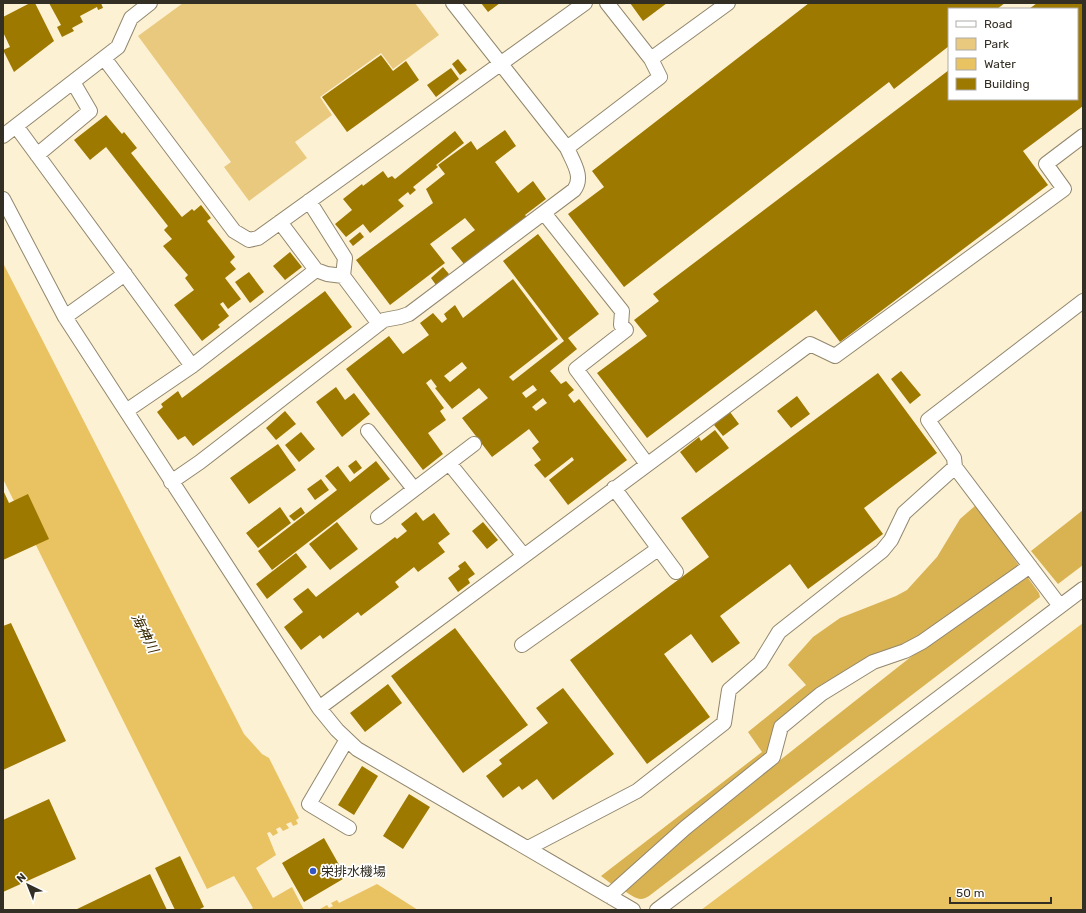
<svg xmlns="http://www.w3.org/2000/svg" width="1086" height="913" viewBox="0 0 1086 913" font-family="Rubik,'Noto Sans JP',sans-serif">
<rect width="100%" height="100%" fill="#fdf1d4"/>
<!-- green -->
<path fill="#e9c97e" d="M 183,3 L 415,3 L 439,35 L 393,69 L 381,53 L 320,97 L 332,115 L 295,142 L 307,158 L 249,201 L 224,167 L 231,162 L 138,36 Z"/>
<!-- forest -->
<path fill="#d9b252" d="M 976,505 L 1020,567 L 922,635 L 816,690 L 768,753 L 614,886 L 601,876 L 762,752 L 748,732 L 806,685 L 788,665 L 813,637 L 840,618 L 896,596 L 907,590 L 937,557 L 960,519 Z
M 1083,510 L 1083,565 L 1058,584 L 1031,551 Z
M 1026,575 L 1039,593 L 1040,597 L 649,896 C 639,903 633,896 623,890 L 689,832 L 912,656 Z"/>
<!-- water -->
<path fill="#e9c262" d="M 3,263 L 244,734 L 262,754 L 269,758 L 299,818 L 296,820 L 298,824 L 293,826 L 291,822 L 286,824 L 289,828 L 283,831 L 280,827 L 276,829 L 278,833 L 273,836 L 270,832 L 267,833 L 276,855 L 256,868 L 273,898 L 292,887 L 304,910 L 249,910 L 253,908 L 234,876 L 207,889 L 3,479 Z
M 1083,623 L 1083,910 L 701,910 Z
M 377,884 L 418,910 L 320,909 L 327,905 L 329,908 L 333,906 L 331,903 L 337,900 L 339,903 Z"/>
<!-- building -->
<path fill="#9e7900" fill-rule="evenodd" d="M 30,3 L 35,3 L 54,41 L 14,72 L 3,50 L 10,47 L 3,32 L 3,17 Z
M 49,3 L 101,3 L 103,8 L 98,10 L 97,7 L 80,16 L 83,22 L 72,28 L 74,31 L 62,37 L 57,27 L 61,25 Z
M 481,3 L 500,3 L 488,12 Z
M 630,3 L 667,3 L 643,21 Z
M 809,3 L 1005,3 L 997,9 L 949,9 L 949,46 L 894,89 L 889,82 L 624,287 L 568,214 L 604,187 L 592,171 Z
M 1037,3 L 1083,3 L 1083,106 L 1023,151 L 1048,185 L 840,342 L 816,310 L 647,438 L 597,373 L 647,336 L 634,320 L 659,301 L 653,294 L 949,70 L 949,99 L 1077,99 L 1077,9 L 1029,9 Z
M 381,55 L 393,71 L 406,61 L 419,80 L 347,132 L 322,97 Z
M 458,59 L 467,70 L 460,75 L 452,64 Z
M 451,68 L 459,79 L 436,97 L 427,85 Z
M 106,115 L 122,134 L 124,132 L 137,148 L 131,153 L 181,216 L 182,217 L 192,209 L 194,211 L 201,205 L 211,218 L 207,221 L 235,257 L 230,262 L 236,269 L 225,278 L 241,299 L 228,309 L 223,302 L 220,304 L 229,316 L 218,325 L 220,327 L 202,341 L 174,305 L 194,290 L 185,278 L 188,275 L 163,246 L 172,239 L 164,230 L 168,226 L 106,147 L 90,160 L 74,140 Z
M 505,130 L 516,146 L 495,162 L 518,193 L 533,181 L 546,199 L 525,215 L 527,217 L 464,264 L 451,248 L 475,230 L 465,218 L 430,244 L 445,263 L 390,305 L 356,260 L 433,203 L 426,189 L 445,174 L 438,165 L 471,141 L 477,150 Z
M 455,131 L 464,143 L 436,165 L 438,167 L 413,187 L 416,190 L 410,195 L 408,192 L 398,200 L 404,206 L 370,233 L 363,224 L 346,237 L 335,224 L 352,210 L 343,199 L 362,184 L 363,186 L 383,171 L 388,178 L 392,176 L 395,179 Z
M 360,232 L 364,237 L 353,246 L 349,241 Z
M 538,234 L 599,314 L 568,338 L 577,349 L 550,371 L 561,384 L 566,381 L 574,390 L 568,395 L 574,403 L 579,399 L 627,460 L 568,505 L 549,480 L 574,460 L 572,457 L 545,478 L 534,465 L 541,460 L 532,448 L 539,442 L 529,429 L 492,457 L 462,418 L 488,398 L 479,388 L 452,409 L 435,388 L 437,387 L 431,379 L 426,383 L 444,408 L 440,411 L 446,420 L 428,433 L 443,454 L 423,470 L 346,369 L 389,336 L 403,354 L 429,335 L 420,323 L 433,313 L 442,323 L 447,319 L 444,314 L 455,305 L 463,318 L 513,279 L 558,339 L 509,377 L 513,381 L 564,341 L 503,261 ZM 462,362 L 467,368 L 450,382 L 444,376 ZM 533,385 L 537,390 L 526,398 L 522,393 ZM 543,398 L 547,403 L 536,411 L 532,407 Z
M 290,252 L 302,267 L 285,280 L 273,266 Z
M 443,267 L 449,274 L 436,285 L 431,278 Z
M 249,272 L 264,292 L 250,303 L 235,282 Z
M 325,291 L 352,327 L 193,446 L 185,436 L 178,440 L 157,412 L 163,407 L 161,404 L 178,391 L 182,398 Z
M 901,371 L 921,395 L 910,404 L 891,379 Z
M 878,373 L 937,453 L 864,508 L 883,534 L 808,589 L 790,564 L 720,616 L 740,643 L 712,663 L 691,634 L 664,654 L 710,717 L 647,764 L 570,660 L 709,557 L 681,518 Z
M 336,387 L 345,400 L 354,393 L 370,414 L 342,437 L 316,402 Z
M 797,396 L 810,414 L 791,428 L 777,411 Z
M 285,411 L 296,424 L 276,440 L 266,428 Z
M 730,412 L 739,424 L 723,436 L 714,425 Z
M 715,430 L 729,448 L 696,473 L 680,452 L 699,437 L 701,441 Z
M 301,432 L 315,449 L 299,462 L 285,445 Z
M 278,444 L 296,470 L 249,504 L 230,478 Z
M 356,460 L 362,468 L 354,474 L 348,466 Z
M 376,461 L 390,479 L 272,570 L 258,551 L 337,490 L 325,476 L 338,466 L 350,482 Z
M 321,479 L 329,490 L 315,500 L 307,489 Z
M 3,490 L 9,503 L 28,494 L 49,539 L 3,560 Z
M 280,507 L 291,523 L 258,548 L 246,533 Z
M 301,507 L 305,513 L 294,521 L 289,516 Z
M 416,512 L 423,521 L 434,513 L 450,534 L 438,543 L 445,552 L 418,572 L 414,567 L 395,582 L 399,587 L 361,616 L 358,612 L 323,639 L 320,635 L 301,650 L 284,627 L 303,612 L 293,599 L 308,588 L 316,597 L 395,537 L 397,539 L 407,531 L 401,524 Z
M 337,522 L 358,549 L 330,570 L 309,544 Z
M 483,522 L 498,540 L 487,549 L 472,531 Z
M 296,553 L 307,567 L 267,599 L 256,584 Z
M 465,561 L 475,574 L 468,579 L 470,583 L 458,592 L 448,578 L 460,569 L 458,566 Z
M 11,623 L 66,741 L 3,770 L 3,626 Z
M 455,628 L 528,725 L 463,773 L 391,676 Z
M 388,684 L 402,703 L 365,732 L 350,713 Z
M 563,688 L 614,754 L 553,800 L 537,779 L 522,790 L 519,786 L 503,798 L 486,776 L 502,764 L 499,760 L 548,723 L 536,708 Z
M 362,766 L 378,776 L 354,815 L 338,805 Z
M 409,794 L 430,807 L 403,849 L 383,836 Z
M 49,799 L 76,859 L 3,892 L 3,820 Z
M 324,838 L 342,870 L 338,871 L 343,879 L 304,902 L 282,863 Z
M 180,856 L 204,907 L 198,910 L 175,910 L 155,868 Z
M 150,874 L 167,910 L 75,910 Z"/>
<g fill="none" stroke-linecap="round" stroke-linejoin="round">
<!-- minor casing -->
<g stroke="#92876d" stroke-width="16">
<path id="minor" d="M 104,58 L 234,231 L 249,240 L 258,238 L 585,3
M 651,59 L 728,3
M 16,126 L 192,366
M 3,136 L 118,47 L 131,18 L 150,3
M 567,148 L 660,77 L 651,59 L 607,3
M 37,155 L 90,111 L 73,82
M 3,199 L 65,317 L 319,708 L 337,730 L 357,749 L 633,910
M 309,201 L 345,258 L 343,276 L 379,324
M 544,213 L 622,311 L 621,325 L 626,330 L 576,369 L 647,464
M 280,222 L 316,270 L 327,274 L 343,276
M 65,317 L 125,274
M 126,411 L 192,366 L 316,270
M 368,431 L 414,489
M 449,463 L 524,556
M 955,467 L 1060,606
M 171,482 L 200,462 L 384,320 L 400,317 L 409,314 L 574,190 C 584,177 573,162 567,148 L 453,3
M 614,488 L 676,572
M 378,517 L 474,444
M 522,645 L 658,549
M 319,708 L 810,344 L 835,356 L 1064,189 L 1046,164 L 1083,136
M 346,741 L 309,804 L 349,828
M 528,848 L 637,791 L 724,723 L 729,690 L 760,663 L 779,632 L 882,551 L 891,540 L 904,513 L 955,467 L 954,458 L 928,420 L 1083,301
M 609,896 L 685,828 L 773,757 L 781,727 L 821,694 L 873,662 L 905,651 L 922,642 L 1030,566
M 657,910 L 1083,589"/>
</g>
<!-- minor -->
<use href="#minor" stroke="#fff" stroke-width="14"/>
</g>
<!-- markers -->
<circle fill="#3355c6" stroke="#fff" stroke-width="1.5" cx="313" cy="871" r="4"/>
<g text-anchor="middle" stroke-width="3.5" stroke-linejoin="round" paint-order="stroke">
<!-- poi labels -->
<g font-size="13" fill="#342f24" stroke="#fff" text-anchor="start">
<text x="321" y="876">栄排水機場</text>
</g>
<!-- water labels -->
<g font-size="14" font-style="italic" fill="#382900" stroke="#fff">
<text transform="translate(145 633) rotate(63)" y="5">海神川</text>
</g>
</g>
<!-- border -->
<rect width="1086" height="913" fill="none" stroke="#342f24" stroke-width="8"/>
<!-- legend -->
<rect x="948" y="8" width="130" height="92" fill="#ffffff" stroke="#aeaca7"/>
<rect x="956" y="21" width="20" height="6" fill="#ffffff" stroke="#aeaca7"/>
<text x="984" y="28" font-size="12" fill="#342f24">Road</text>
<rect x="956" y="38" width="20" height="12" fill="#e9c97e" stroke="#aeaca7"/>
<text x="984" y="48" font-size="12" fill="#342f24">Park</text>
<rect x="956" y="58" width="20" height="12" fill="#e9c262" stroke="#aeaca7"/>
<text x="984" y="68" font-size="12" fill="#342f24">Water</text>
<rect x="956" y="78" width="20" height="12" fill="#9e7900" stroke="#aeaca7"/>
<text x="984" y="88" font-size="12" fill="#342f24">Building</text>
<!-- north arrow -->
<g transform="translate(28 885) rotate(317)" stroke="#ffffff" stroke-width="3" paint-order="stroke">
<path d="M0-3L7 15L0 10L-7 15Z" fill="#342f24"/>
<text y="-6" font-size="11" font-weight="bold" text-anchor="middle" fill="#342f24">N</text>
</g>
<!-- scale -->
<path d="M950 897v6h101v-6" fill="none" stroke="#342f24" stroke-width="2"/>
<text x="956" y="897" font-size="12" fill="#342f24" stroke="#ffffff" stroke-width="3" paint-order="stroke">50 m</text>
</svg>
